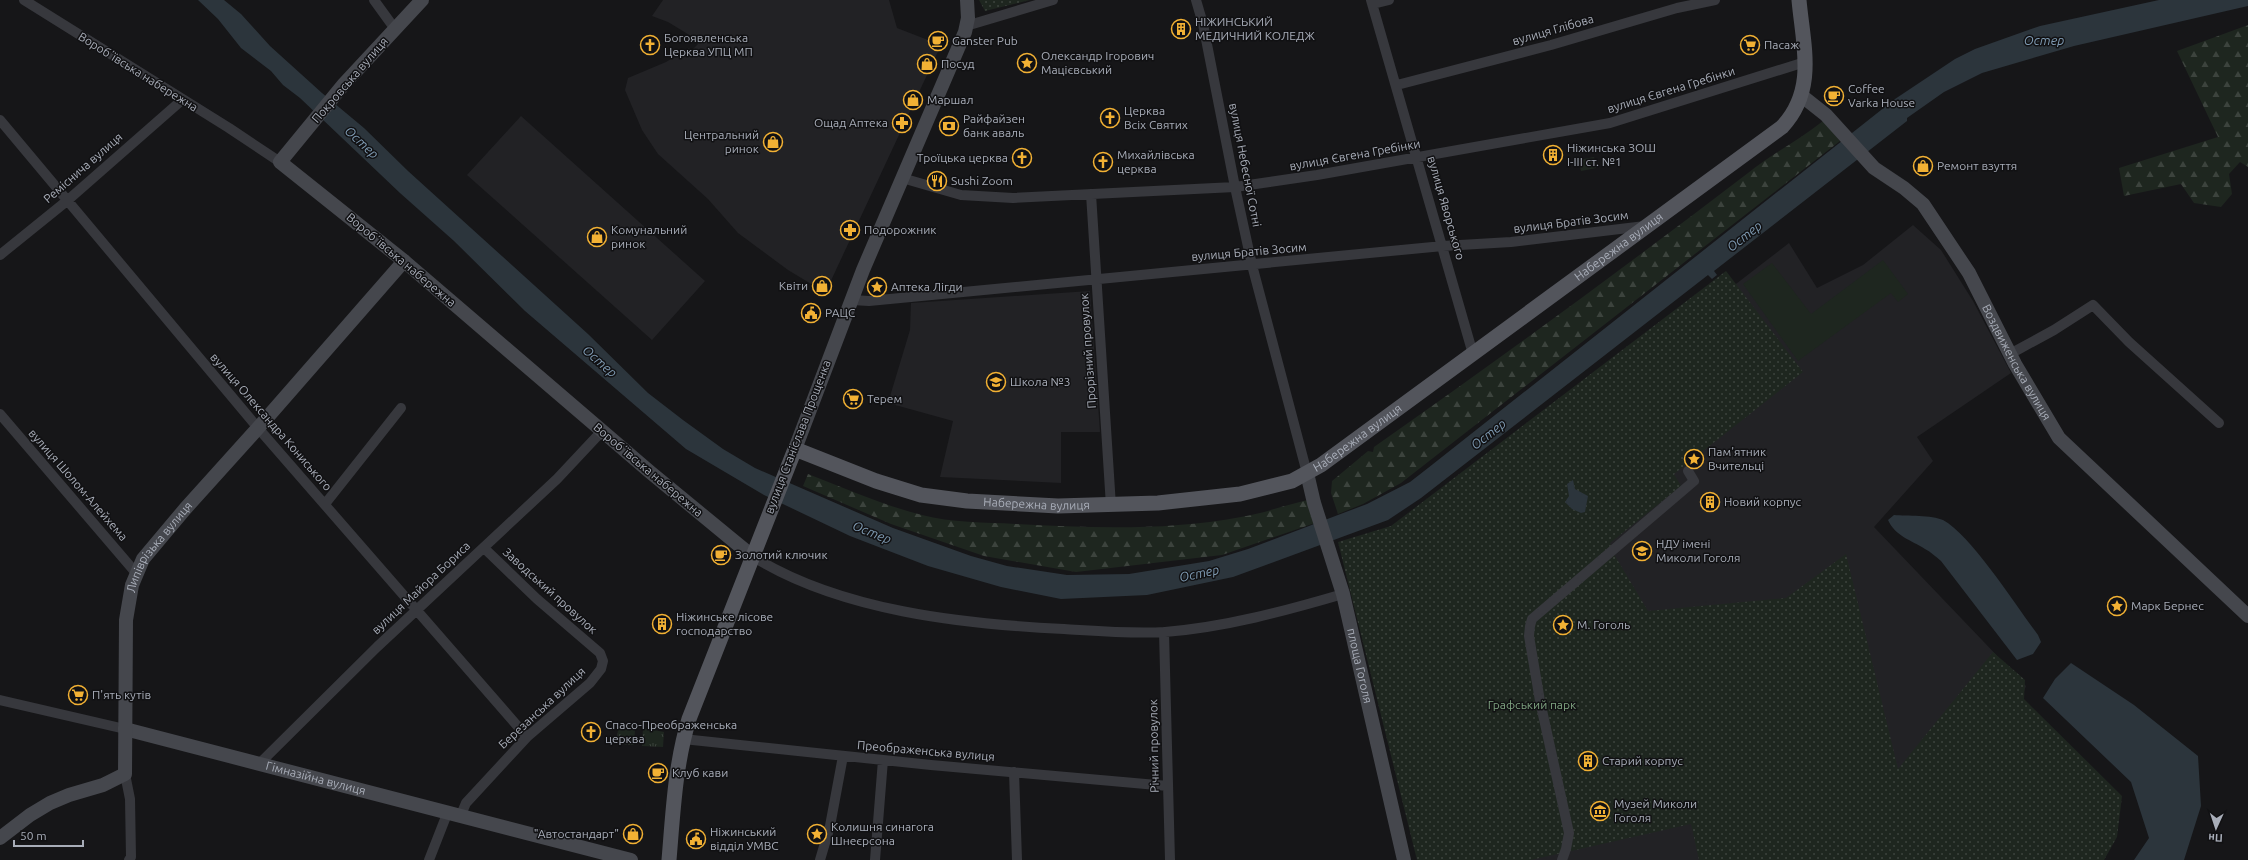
<svg xmlns="http://www.w3.org/2000/svg" width="2248" height="860" viewBox="0 0 2248 860" font-family="Ubuntu,sans-serif">
<defs>
<pattern id="grass-tufts" width="24" height="20" patternUnits="userSpaceOnUse"><rect width="24" height="20" fill="#1e261f"/><path d="M3 7l-1-3M5 7V3M7 7l1-3M15 17l-1-3M17 17v-4M19 17l1-3" fill="none" stroke="#3c433d"/></pattern>
<pattern id="forest-firs" width="22" height="20" patternUnits="userSpaceOnUse"><rect width="22" height="20" fill="#1e261f"/><path d="M5 1l3.5 6h-7zM16 11l3.5 6h-7z" fill="#3c433d"/></pattern>
<pattern id="park-dots" width="8" height="8" patternUnits="userSpaceOnUse"><rect width="8" height="8" fill="#1e261f"/><path d="M2 2h.1M6 6h.1" fill="none" stroke="#3c433d" stroke-width="1.8" stroke-linecap="round"/></pattern>
</defs>
<rect width="100%" height="100%" fill="#161618"/>
<!-- built -->
<path fill="#222225" d="M 663,0 L 889,0 L 897,28 L 941,45 L 828,287 L 823,291 L 788,270 L 738,233 L 708,199 L 658,154 L 642,130 L 625,90 L 628,78 L 666,62 L 689,48 L 691,51 L 698,44 L 691,36 L 668,22 L 652,16 Z
M 521,116 L 705,281 L 652,340 L 467,175 Z
M 1913,225 L 1941,250 L 1973,301 L 2011,373 L 1917,437 L 1933,461 L 1874,527 L 2026,686 L 1980,808 L 1785,860 L 1515,860 L 1481,717 L 1732,287 L 1789,243 L 1817,288 L 1863,265 Z
M 1090,291 L 1100,432 L 1061,432 L 1061,483 L 940,477 L 953,421 L 888,403 L 910,330 L 911,303 Z"/>
<!-- grass -->
<path fill="url(#grass-tufts)" d="M 1594,157 L 1596,168 L 1581,171 L 1579,160 Z
M 618,727 L 635,729 L 634,745 L 617,744 Z
M 643,728 L 664,732 L 663,747 L 642,746 Z"/>
<!-- forest -->
<path fill="url(#forest-firs)" d="M 2248,25 L 2248,167 L 2240,162 L 2229,174 L 2232,194 L 2221,207 L 2194,203 L 2181,184 L 2124,196 L 2119,168 L 2218,137 L 2177,51 Z
M 1823,121 L 1840,141 L 1401,483 L 1363,504 L 1338,514 L 1331,493 L 1332,481 L 1368,451 L 1373,452 L 1374,447 C 1501,358 1625,267 1748,173 C 1772,154 1799,140 1823,121 Z
M 808,474 C 846,489 883,505 922,515 C 951,523 985,522 1015,524 C 1091,528 1166,531 1241,517 C 1265,513 1288,504 1312,499 L 1318,522 L 1222,555 L 1076,572 L 984,556 L 891,524 L 803,486 Z"/>
<!-- park -->
<path fill="url(#park-dots)" d="M 979,0 L 1030,0 L 985,11 Z
M 1726,271 L 1803,372 L 1674,474 L 1681,486 L 1610,543 L 1615,556 L 1648,611 L 1786,598 L 1846,554 L 1898,769 L 1993,652 L 2025,680 L 2024,699 L 2122,796 L 2117,837 L 2104,860 L 1699,860 L 1691,824 L 1531,860 L 1417,860 L 1338,542 L 1391,526 Z"/>
<!-- pitch -->
<path fill="#1e261f" d="M 1883,260 L 1908,294 L 1898,302 L 1891,293 L 1798,361 L 1743,284 L 1772,263 L 1811,314 Z"/>
<!-- water -->
<path fill="#2c353c" d="M 198,0 L 224,0 L 241,14 L 270,46 L 322,93 L 364,128 L 408,171 L 588,334 L 648,393 L 683,420 L 723,449 L 755,468 L 893,528 L 971,556 L 1007,566 L 1067,575 L 1129,574 L 1209,561 L 1248,549 L 1367,504 L 1410,482 L 1428,468 L 1895,99 L 1955,59 L 1975,49 L 2040,26 L 2159,0 L 2248,0 L 2248,6 L 2074,46 L 1982,73 L 1944,92 L 1907,118 L 1907,121 L 1714,271 L 1717,275 L 1712,279 L 1708,275 L 1421,498 L 1388,520 L 1233,577 L 1147,595 L 1061,599 L 1001,587 L 928,566 L 850,536 L 764,495 L 686,449 L 525,311 L 454,241 L 400,193 L 300,98 L 283,85 L 271,71 L 241,48 L 218,19 Z
M 1573,480 L 1575,489 L 1588,496 L 1585,512 L 1581,513 L 1572,509 L 1565,502 L 1569,496 L 1567,484 Z
M 1894,515 C 1907,516 1932,515 1943,520 C 1972,536 2016,606 2038,635 L 2041,642 L 2033,654 L 2017,660 L 1941,561 C 1936,557 1931,552 1925,549 C 1911,540 1895,536 1888,520 Z
M 2071,663 L 2134,705 L 2198,756 L 2201,806 L 2184,860 L 2134,860 L 2149,838 L 2131,782 L 2043,698 L 2055,679 Z"/>
<g fill="none" stroke-linecap="round" stroke-linejoin="round">
<!-- street -->
<path stroke="#37383d" stroke-width="10" d="M 24,0 L 229,128 L 280,162
M 374,0 L 395,29
M 1196,0 L 1203,24 L 1235,187 L 1252,265 L 1307,473
M 1371,0 L 1473,354
M 1373,4 L 1389,0
M 966,26 L 1053,0
M 1397,85 L 1551,45 L 1677,8 L 1715,0
M 0,120 L 258,428 L 527,737
M 902,178 L 961,195 L 1013,198 L 1235,187 L 1317,175 L 1610,123 L 1805,62
M 1091,194 L 1111,506
M 0,255 L 68,200 L 182,100
M 852,300 L 869,301 L 1443,246 L 1511,242 L 1645,226
M 2010,354 L 2054,330 L 2093,305 L 2129,342 L 2219,423
M 0,414 L 136,573
M 325,504 L 401,408
M 752,556 C 840,611 962,624 1064,629 C 1097,631 1131,634 1165,632 C 1226,627 1285,611 1343,594
M 1164,632 L 1170,860
M 0,700 L 125,729
M 683,739 L 931,765 L 1168,786
M 258,765 L 377,647 L 557,479 L 602,431
M 1014,772 L 1017,860
M 125,774 L 130,799 L 131,857 L 129,860
M 460,817 L 466,803 L 527,737 L 590,683 L 601,669 L 603,661 L 600,653 L 537,599 L 484,548
M 429,860 L 447,814
M 820,860 L 830,826 L 843,756
M 875,860 L 883,760
M 1562,860 L 1566,849 L 1569,833 L 1540,701 L 1529,636 L 1530,626 L 1532,619 L 1694,481 L 1688,471"/>
<!-- secondary -->
<g stroke="#45474d" stroke-width="14">
<path d="M 422,0 L 344,84 L 280,162 L 404,261 L 650,472 L 752,556"/>
<path id="s1" d="M 1802,96 L 1826,115 L 1874,168 L 1904,188 L 1923,204 L 1969,273 L 2015,364 L 2059,438 L 2248,616"/>
<path d="M 795,449 L 863,270 L 965,32 L 968,18 L 967,0"/>
<path id="s2" d="M 1307,473 L 1314,503 L 1343,594 L 1404,860"/>
<path id="s3" d="M 125,729 L 631,860"/>
<path id="s4" d="M 0,838 L 30,815 L 50,803 L 69,795 L 103,785 L 125,774 L 126,620 L 132,585 L 143,559 L 185,509 L 258,428 L 404,261"/>
</g>
<!-- primary -->
<path stroke="#53555c" stroke-width="15" id="s5" d="M 669,860 C 673,813 675,765 689,719 L 795,449 L 876,481 L 921,495 L 967,501 L 1058,506 L 1158,503 L 1240,494 L 1292,481 L 1321,465 L 1782,127 C 1817,90 1803,45 1799,0"/>
</g>
<!-- icons -->
<defs>
<g id="building-ring" transform="scale(1)"><circle r="9.5" fill="#111113" stroke="#f2b134" stroke-width="1.5"/><path d="M-4-6H4V6H1V3H-1V6H-4ZM-2.5-4.3h1.7v1.8h-1.7ZM.8-4.3h1.7v1.8H.8ZM-2.5-1h1.7V.8h-1.7ZM.8-1h1.7V.8H.8Z" fill="#f2b134"/></g>
<g id="cafe-ring" transform="scale(1)"><circle r="9.5" fill="#111113" stroke="#f2b134" stroke-width="1.5"/><path d="M-5.5-4.5H6V0H3Q3 3.5 0 3.5H-2.5Q-5.5 3.5-5.5 0ZM3-3.2v2h1.7v-2ZM-6 4.5H4V6H-6Z" fill="#f2b134"/></g>
<g id="church-ring" transform="scale(1)"><circle r="9.5" fill="#111113" stroke="#f2b134" stroke-width="1.5"/><path d="M-1.2-6h2.4v3.5h3.3v2.4h-3.3V6h-2.4V-.1h-3.3v-2.4h3.3Z" fill="#f2b134"/></g>
<g id="supermarket-ring" transform="scale(1)"><circle r="9.5" fill="#111113" stroke="#f2b134" stroke-width="1.5"/><path d="M-6-5.5h2.5l.6 2H6L4.5 2H-2.5L-4.4-4H-6ZM-1.5 3.2a1.3 1.3 0 1 0 .1 0ZM3 3.2a1.3 1.3 0 1 0 .1 0Z" fill="#f2b134"/></g>
<g id="sight-ring" transform="scale(1)"><circle r="9.5" fill="#111113" stroke="#f2b134" stroke-width="1.5"/><path d="M0-6L1.8-2.2L6-1.7L2.9 1.2L3.7 5.4L0 3.3L-3.7 5.4L-2.9 1.2L-6-1.7L-1.8-2.2Z" fill="#f2b134"/></g>
<g id="shop-ring" transform="scale(1)"><circle r="9.5" fill="#111113" stroke="#f2b134" stroke-width="1.5"/><path d="M-5-2.5h2.3a2.7 3.5 0 0 1 5.4 0H5L5.5 6h-11ZM-1.5-2.5h3a1.5 2.3 0 0 0-3 0Z" fill="#f2b134"/></g>
<g id="pharmacy-ring" transform="scale(1)"><circle r="9.5" fill="#111113" stroke="#f2b134" stroke-width="1.5"/><path d="M-2-6h4v4h4v4h-4v4h-4v-4h-4v-4h4Z" fill="#f2b134"/></g>
<g id="bank-ring" transform="scale(1)"><circle r="9.5" fill="#111113" stroke="#f2b134" stroke-width="1.5"/><path d="M-6-4H6V4H-6ZM0-2.3a2.3 2.3 0 1 0 0 4.6a2.3 2.3 0 1 0 0-4.6Z" fill="#f2b134"/></g>
<g id="restaurant-ring" transform="scale(1)"><circle r="9.5" fill="#111113" stroke="#f2b134" stroke-width="1.5"/><path d="M-5-6h1v4h1v-4h1v4h1v-4h1v5L-1.5 .5V6h-2V.5L-5-1ZM5-6V6H3V1.5H1.5Q1.5-4 5-6Z" fill="#f2b134"/></g>
<g id="civic-ring" transform="scale(1)"><circle r="9.5" fill="#111113" stroke="#f2b134" stroke-width="1.5"/><path d="M-.6-6.5H3V-4.5H.6V-3L4-1V1h2V6H-6V1h2V-1L-.6-3ZM-1.2 2.5V6h2.4V2.5Z" fill="#f2b134"/></g>
<g id="school-ring" transform="scale(1)"><circle r="9.5" fill="#111113" stroke="#f2b134" stroke-width="1.5"/><path d="M0-5L7-2L0 1L-7-2ZM-4 1L0 2.5L4 1V4Q0 6-4 4Z" fill="#f2b134"/></g>
<g id="university-ring" transform="scale(1)"><circle r="9.5" fill="#111113" stroke="#f2b134" stroke-width="1.5"/><path d="M0-5L7-2L0 1L-7-2ZM-4 1L0 2.5L4 1V4Q0 6-4 4Z" fill="#f2b134"/></g>
<g id="museum-ring" transform="scale(1)"><circle r="9.5" fill="#111113" stroke="#f2b134" stroke-width="1.5"/><path d="M0-6L6-3V-2H-6V-3ZM-5-1h2V3h-2ZM-1-1h2V3h-2ZM3-1h2V3H3ZM-6 4H6V6H-6Z" fill="#f2b134"/></g>
</defs>
<g fill-rule="evenodd">
<use href="#building-ring" x="1181" y="29"/>
<use href="#cafe-ring" x="938" y="41"/>
<use href="#church-ring" x="650" y="45"/>
<use href="#supermarket-ring" x="1750" y="45"/>
<use href="#sight-ring" x="1027" y="63"/>
<use href="#shop-ring" x="927" y="64"/>
<use href="#cafe-ring" x="1834" y="96"/>
<use href="#shop-ring" x="913" y="100"/>
<use href="#church-ring" x="1110" y="118"/>
<use href="#pharmacy-ring" x="902" y="123"/>
<use href="#bank-ring" x="949" y="126"/>
<use href="#shop-ring" x="773" y="142"/>
<use href="#building-ring" x="1553" y="155"/>
<use href="#church-ring" x="1022" y="158"/>
<use href="#church-ring" x="1103" y="162"/>
<use href="#shop-ring" x="1923" y="166"/>
<use href="#restaurant-ring" x="937" y="181"/>
<use href="#pharmacy-ring" x="850" y="230"/>
<use href="#shop-ring" x="597" y="237"/>
<use href="#shop-ring" x="822" y="286"/>
<use href="#sight-ring" x="877" y="287"/>
<use href="#civic-ring" x="811" y="313"/>
<use href="#school-ring" x="996" y="382"/>
<use href="#supermarket-ring" x="853" y="399"/>
<use href="#sight-ring" x="1694" y="459"/>
<use href="#building-ring" x="1710" y="502"/>
<use href="#university-ring" x="1642" y="551"/>
<use href="#cafe-ring" x="721" y="555"/>
<use href="#sight-ring" x="2117" y="606"/>
<use href="#building-ring" x="662" y="624"/>
<use href="#sight-ring" x="1563" y="625"/>
<use href="#supermarket-ring" x="78" y="695"/>
<use href="#church-ring" x="591" y="732"/>
<use href="#building-ring" x="1588" y="761"/>
<use href="#cafe-ring" x="658" y="773"/>
<use href="#museum-ring" x="1600" y="811"/>
<use href="#shop-ring" x="633" y="834"/>
<use href="#sight-ring" x="817" y="834"/>
<use href="#civic-ring" x="696" y="839"/>
</g>
<g text-anchor="middle" stroke-width="3" stroke-linejoin="round" paint-order="stroke">
<!-- poi labels -->
<g font-size="12" fill="#a8adb8" stroke="#111113" text-anchor="start">
<text x="1195" y="26">НІЖИНСЬКИЙ<tspan x="1195" dy="14">МЕДИЧНИЙ КОЛЕДЖ</tspan></text>
<text x="664" y="42">Богоявленська<tspan x="664" dy="14">Церква УПЦ МП</tspan></text>
<text x="952" y="45">Ganster Pub</text>
<text x="1764" y="49">Пасаж</text>
<text x="1041" y="60">Олександр Ігорович<tspan x="1041" dy="14">Мацієвський</tspan></text>
<text x="941" y="68">Посуд</text>
<text x="1848" y="93">Coffee<tspan x="1848" dy="14">Varka House</tspan></text>
<text x="927" y="104">Маршал</text>
<text x="1124" y="115">Церква<tspan x="1124" dy="14">Всіх Святих</tspan></text>
<text x="963" y="123">Райфайзен<tspan x="963" dy="14">банк аваль</tspan></text>
<text x="888" y="127" text-anchor="end">Ощад Аптека</text>
<text x="759" y="139" text-anchor="end">Центральний<tspan x="759" dy="14">ринок</tspan></text>
<text x="1567" y="152">Ніжинська ЗОШ<tspan x="1567" dy="14">І-ІІІ ст. №1</tspan></text>
<text x="1117" y="159">Михайлівська<tspan x="1117" dy="14">церква</tspan></text>
<text x="1008" y="162" text-anchor="end">Троїцька церква</text>
<text x="1937" y="170">Ремонт взуття</text>
<text x="951" y="185">Sushi Zoom</text>
<text x="611" y="234">Комунальний<tspan x="611" dy="14">ринок</tspan></text>
<text x="864" y="234">Подорожник</text>
<text x="808" y="290" text-anchor="end">Квіти</text>
<text x="891" y="291">Аптека Лігди</text>
<text x="825" y="317">РАЦС</text>
<text x="1010" y="386">Школа №3</text>
<text x="867" y="403">Терем</text>
<text x="1708" y="456">Пам'ятник<tspan x="1708" dy="14">Вчительці</tspan></text>
<text x="1724" y="506">Новий корпус</text>
<text x="1656" y="548">НДУ імені<tspan x="1656" dy="14">Миколи Гоголя</tspan></text>
<text x="735" y="559">Золотий ключик</text>
<text x="2131" y="610">Марк Бернес</text>
<text x="676" y="621">Ніжинське лісове<tspan x="676" dy="14">господарство</tspan></text>
<text x="1577" y="629">М. Гоголь</text>
<text x="92" y="699">П'ять кутів</text>
<text x="605" y="729">Спасо-Преображенська<tspan x="605" dy="14">церква</tspan></text>
<text x="1602" y="765">Старий корпус</text>
<text x="672" y="777">Клуб кави</text>
<text x="1614" y="808">Музей Миколи<tspan x="1614" dy="14">Гоголя</tspan></text>
<text x="831" y="831">Колишня синагога<tspan x="831" dy="14">Шнеєрсона</tspan></text>
<text x="710" y="836">Ніжинський<tspan x="710" dy="14">відділ УМВС</tspan></text>
<text x="619" y="838" text-anchor="end">"Автостандарт"</text>
</g>
<!-- street labels -->
<g font-size="12" fill="#a8adb8" stroke="#111113">
<text transform="translate(1553 30) rotate(-16)" y="4">вулиця Глібова</text>
<text transform="translate(138 72) rotate(32)" y="4">Воробʼївська набережна</text>
<text transform="translate(350 80) rotate(-49)" y="4">Покровська вулиця</text>
<text transform="translate(1671 90) rotate(-17)" y="4">вулиця Євгена Гребінки</text>
<text transform="translate(1355 155) rotate(-10)" y="4">вулиця Євгена Гребінки</text>
<text transform="translate(1245 165) rotate(79)" y="4">вулиця Небесної Сотні</text>
<text transform="translate(83 168) rotate(-41)" y="4">Реміснича вулиця</text>
<text transform="translate(1446 208) rotate(74)" y="4">вулиця Яворського</text>
<text transform="translate(1571 222) rotate(-7)" y="4">вулиця Братів Зосим</text>
<text dy="4" stroke="none"><textPath href="#s5" startOffset="1343">Набережна вулиця</textPath></text>
<text transform="translate(1249 252) rotate(-5)" y="4">вулиця Братів Зосим</text>
<text transform="translate(401 260) rotate(40)" y="4">Воробʼївська набережна</text>
<text transform="translate(1088 351) rotate(-94)" y="4">Прорізний провулок</text>
<text dy="4" stroke="none"><textPath href="#s1" startOffset="347">Воздвиженська вулиця</textPath></text>
<text transform="translate(271 422) rotate(49)" y="4">вулиця Олександра Кониського</text>
<text transform="translate(798 437) rotate(-69)" y="4">вулиця Станіслава Прощенка</text>
<text dy="4" stroke="none"><textPath href="#s5" startOffset="1019">Набережна вулиця</textPath></text>
<text transform="translate(648 470) rotate(40)" y="4">Воробʼївська набережна</text>
<text transform="translate(78 485) rotate(49)" y="4">вулиця Шолом-Алейхема</text>
<text dy="4" stroke="none"><textPath href="#s5" startOffset="683">Набережна вулиця</textPath></text>
<text dy="4" stroke="none"><textPath href="#s4" startOffset="378">Липіврізька вулиця</textPath></text>
<text transform="translate(421 588) rotate(-43)" y="4">вулиця Майора Бориса</text>
<text transform="translate(550 591) rotate(42)" y="4">Заводський провулок</text>
<text dy="4" stroke="none"><textPath href="#s2" startOffset="200">площа Гоголя</textPath></text>
<text transform="translate(542 708) rotate(-43)" y="4">Березанська вулиця</text>
<text transform="translate(1154 746) rotate(-91)" y="4">Річний провулок</text>
<text transform="translate(926 751) rotate(5)" y="4">Преображенська вулиця</text>
<text dy="4" stroke="none"><textPath href="#s3" startOffset="197">Гімназійна вулиця</textPath></text>
</g>
<!-- park labels -->
<g font-size="12" fill="#7fa381" stroke="#111113">
<text x="1532" y="709">Графський парк</text>
</g>
<!-- water labels -->
<g font-size="13" font-style="italic" fill="#7f9bb3" stroke="#111113">
<text x="2044" y="45">Остер</text>
<text transform="translate(362 142) rotate(43)" y="5">Остер</text>
<text transform="translate(1744 236) rotate(-38)" y="5">Остер</text>
<text transform="translate(600 361) rotate(41)" y="5">Остер</text>
<text transform="translate(1488 434) rotate(-38)" y="5">Остер</text>
<text transform="translate(872 532) rotate(22)" y="5">Остер</text>
<text transform="translate(1199 573) rotate(-12)" y="5">Остер</text>
</g>
</g>
<!-- north arrow -->
<g transform="translate(2216 828) rotate(183)" stroke="#111113" stroke-width="3" paint-order="stroke">
<path d="M0-3L7 15L0 10L-7 15Z" fill="#a8adb8"/>
<text y="-6" font-size="11" font-weight="bold" text-anchor="middle" fill="#a8adb8">Пн</text>
</g>
<!-- scale -->
<path d="M14 840v6h69v-6" fill="none" stroke="#a8adb8" stroke-width="2"/>
<text x="20" y="840" font-size="12" fill="#a8adb8" stroke="#111113" stroke-width="3" paint-order="stroke">50 m</text>
</svg>
